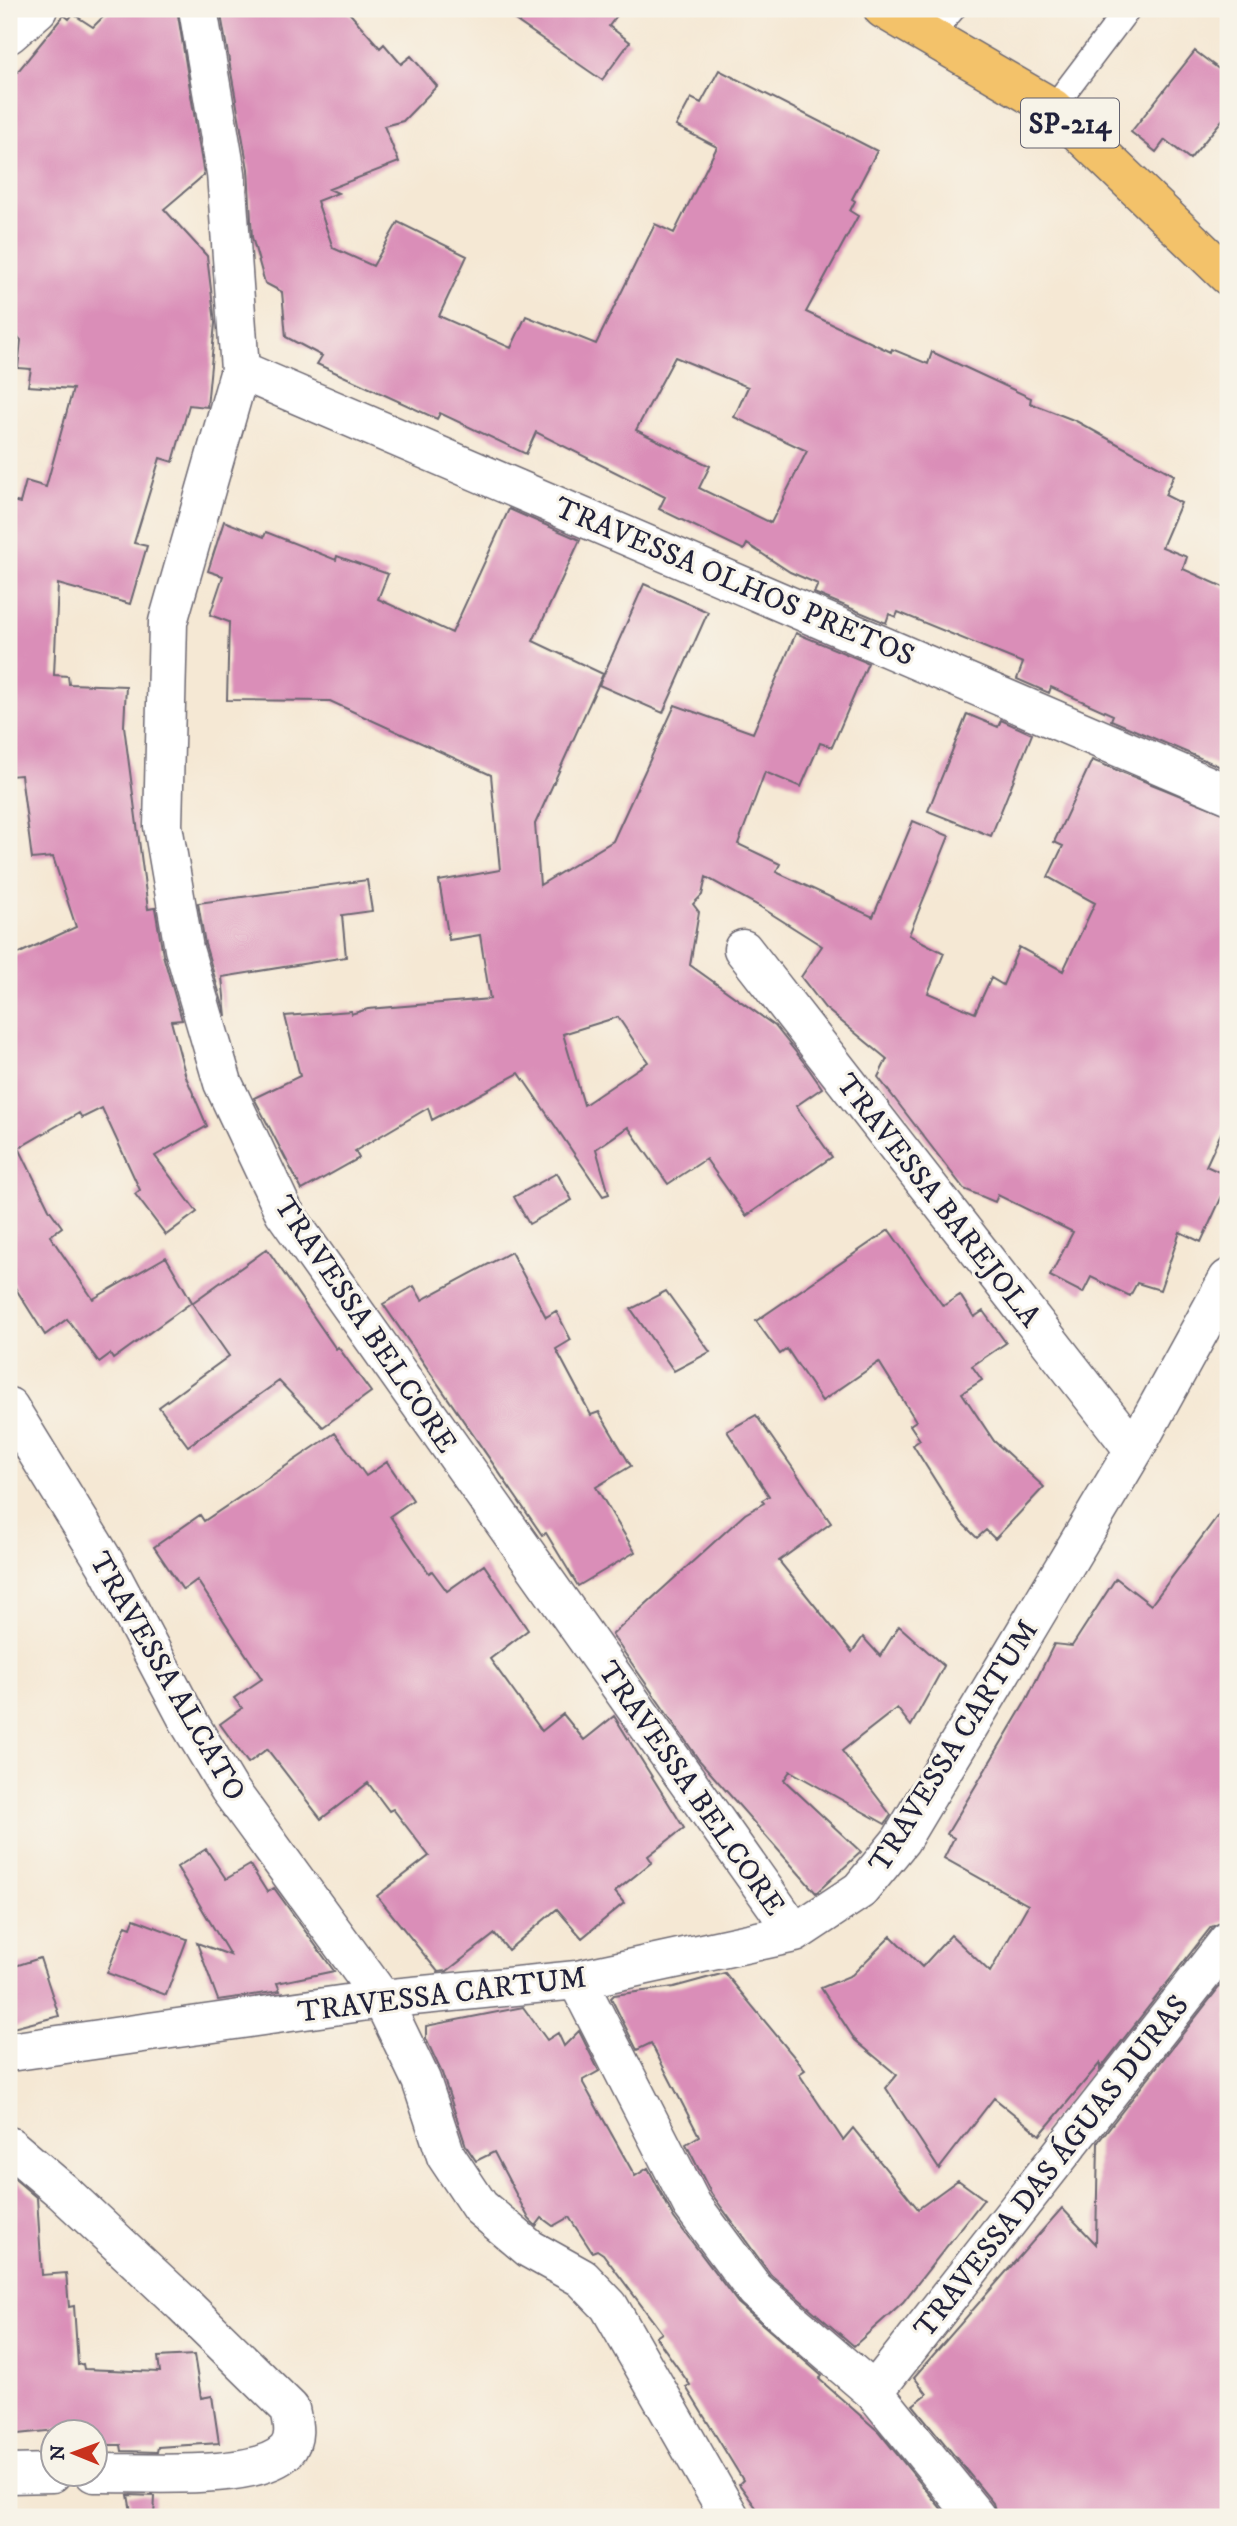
<svg xmlns="http://www.w3.org/2000/svg" width="1237" height="2526" viewBox="0 0 1237 2526" font-family="'IM FELL DW Pica',serif">
<rect width="100%" height="100%" fill="#f7f3e8"/>
<filter id="ink" filterUnits="userSpaceOnUse"><feTurbulence type="fractalNoise" baseFrequency=".0143" numOctaves="2"/><feDisplacementMap in="SourceGraphic" scale="14" xChannelSelector="R" yChannelSelector="G"/><feConvolveMatrix kernelMatrix="1 2 1 2 8 2 1 2 1" color-interpolation-filters="sRGB"/></filter>
<filter id="wash" filterUnits="userSpaceOnUse"><feTurbulence type="fractalNoise" baseFrequency=".00686" numOctaves="4" result="noise"/><feDisplacementMap in="SourceGraphic" scale="28" xChannelSelector="R" yChannelSelector="G"/><feGaussianBlur stdDeviation="1.57" result="paint"/><feColorMatrix in="noise" values="0 0 0 0 0 0 0 0 0 0 0 0 0 0 0 0 0 1.4 0 .05"/><feComposite in="paint" operator="in"/></filter>
<g filter="url(#wash)">
<rect width="100%" height="100%" fill="#f5e8d4"/>
<g id="blocks">
<!-- building -->
<path fill="#da8eb8" fill-rule="evenodd" d="M 111,9 L 177,9 L 204,175 L 164,209 L 207,256 L 215,323 L 207,407 L 189,405 L 173,462 L 160,458 L 134,543 L 147,546 L 130,604 L 58,584 L 54,675 L 68,676 L 69,684 L 126,686 L 124,726 L 148,909 L 155,908 L 163,955 L 182,1020 L 171,1021 L 186,1077 L 207,1126 L 155,1156 L 197,1212 L 166,1235 L 135,1194 L 140,1190 L 102,1108 L 82,1118 L 79,1113 L 19,1148 L 49,1209 L 62,1227 L 50,1236 L 93,1299 L 166,1257 L 192,1302 L 113,1359 L 110,1354 L 99,1362 L 67,1319 L 45,1335 L 9,1278 L 9,958 L 76,927 L 53,857 L 32,859 L 21,775 L 9,776 L 9,500 L 20,503 L 26,481 L 46,487 L 73,389 L 28,386 L 31,369 L 18,368 L 21,340 L 9,327 L 9,82 L 64,15 L 69,19 L 73,14 L 93,27 Z
M 220,9 L 346,9 L 380,48 L 384,44 L 401,64 L 411,56 L 437,86 L 403,121 L 384,126 L 399,162 L 329,189 L 338,193 L 317,201 L 333,248 L 373,266 L 398,222 L 467,256 L 439,316 L 511,348 L 526,316 L 596,344 L 655,224 L 674,233 L 717,147 L 676,126 L 691,98 L 701,103 L 719,70 L 877,151 L 852,199 L 855,201 L 850,211 L 858,216 L 806,312 L 891,352 L 892,349 L 928,364 L 932,352 L 1031,398 L 1030,403 L 1076,421 L 1174,475 L 1165,495 L 1181,503 L 1162,547 L 1187,557 L 1183,569 L 1228,589 L 1228,770 L 1111,720 L 1113,715 L 1051,687 L 1049,693 L 1017,679 L 1023,663 L 898,612 L 896,617 L 889,614 L 886,623 L 814,593 L 818,584 L 790,572 L 747,544 L 744,550 L 659,509 L 665,497 L 536,432 L 526,454 L 440,413 L 437,419 L 317,364 L 322,356 L 286,337 L 282,292 L 265,283 L 252,237 L 248,169 ZM 675,357 L 748,387 L 734,417 L 807,451 L 771,523 L 699,488 L 710,466 L 636,430 Z
M 499,9 L 622,9 L 609,26 L 630,42 L 602,80 Z
M 1195,51 L 1228,76 L 1228,113 L 1190,159 L 1165,140 L 1156,152 L 1131,132 Z
M 509,509 L 580,540 L 533,641 L 603,674 L 535,824 L 540,885 L 613,841 L 675,705 L 753,733 L 796,633 L 868,663 L 832,747 L 820,743 L 801,787 L 765,772 L 738,844 L 780,864 L 776,872 L 873,917 L 913,821 L 949,836 L 909,935 L 944,953 L 928,993 L 975,1013 L 991,978 L 1003,985 L 1019,947 L 1063,971 L 1095,903 L 1048,877 L 1063,846 L 1054,842 L 1092,760 L 1228,815 L 1228,1118 L 1206,1166 L 1228,1176 L 1228,1183 L 1201,1242 L 1180,1232 L 1160,1290 L 1137,1283 L 1130,1296 L 1091,1277 L 1083,1293 L 1050,1276 L 1073,1232 L 998,1195 L 995,1202 L 964,1189 L 878,1077 L 887,1059 L 825,1008 L 801,977 L 822,946 L 759,906 L 706,877 L 702,895 L 693,904 L 699,912 L 690,965 L 775,1026 L 806,1065 L 822,1088 L 796,1106 L 832,1157 L 746,1216 L 706,1159 L 668,1184 L 628,1127 L 596,1149 L 609,1194 L 603,1196 L 519,1073 L 432,1120 L 428,1108 L 355,1151 L 359,1158 L 302,1190 L 254,1098 L 300,1076 L 285,1016 L 351,1011 L 351,1014 L 368,1009 L 490,999 L 480,935 L 449,940 L 439,881 L 500,870 L 491,775 L 330,701 L 227,700 L 229,622 L 210,615 L 223,576 L 208,571 L 224,521 L 264,537 L 266,532 L 336,560 L 337,556 L 388,574 L 378,599 L 452,633 ZM 618,1017 L 648,1062 L 584,1105 L 563,1034 Z
M 644,584 L 708,612 L 663,713 L 599,685 Z
M 967,714 L 998,727 L 1001,720 L 1032,734 L 991,836 L 928,811 Z
M 367,880 L 372,911 L 342,915 L 346,957 L 222,977 L 226,1016 L 205,944 L 198,903 Z
M 557,1173 L 572,1200 L 529,1224 L 514,1197 Z
M 889,1230 L 943,1306 L 960,1295 L 974,1317 L 983,1311 L 1006,1343 L 972,1366 L 982,1380 L 962,1393 L 994,1441 L 1044,1487 L 995,1539 L 986,1530 L 977,1538 L 962,1523 L 913,1445 L 920,1440 L 910,1425 L 916,1421 L 879,1362 L 822,1401 L 787,1349 L 780,1354 L 756,1321 Z
M 267,1249 L 336,1349 L 338,1347 L 371,1392 L 323,1427 L 279,1381 L 188,1446 L 159,1407 L 229,1356 L 192,1303 Z
M 511,1252 L 546,1317 L 556,1311 L 571,1340 L 556,1349 L 591,1415 L 599,1412 L 631,1466 L 596,1487 L 635,1552 L 578,1586 L 546,1533 L 542,1535 L 383,1304 L 414,1286 L 422,1300 Z
M 666,1291 L 710,1352 L 674,1371 L 631,1309 Z
M 756,1415 L 831,1523 L 779,1561 L 852,1652 L 863,1637 L 880,1656 L 899,1626 L 944,1666 L 911,1726 L 897,1708 L 842,1751 L 891,1815 L 885,1824 L 790,1771 L 784,1780 L 861,1852 L 816,1893 L 699,1760 L 612,1635 L 745,1514 L 764,1503 L 762,1500 L 769,1496 L 727,1431 Z
M 335,1433 L 366,1476 L 387,1462 L 413,1500 L 390,1516 L 429,1573 L 432,1571 L 447,1591 L 484,1565 L 528,1630 L 490,1659 L 542,1731 L 563,1714 L 584,1740 L 614,1716 L 684,1828 L 648,1856 L 652,1862 L 615,1892 L 624,1903 L 582,1938 L 557,1909 L 508,1950 L 495,1934 L 447,1971 L 438,1972 L 377,1896 L 429,1856 L 393,1809 L 389,1811 L 368,1783 L 321,1819 L 267,1749 L 248,1763 L 220,1724 L 242,1708 L 234,1698 L 262,1679 L 197,1580 L 183,1590 L 154,1547 L 200,1515 L 204,1521 Z
M 1228,1502 L 1228,1920 L 1211,1927 L 1100,2069 L 1100,2063 L 1040,2135 L 994,2098 L 939,2169 L 886,2088 L 897,2075 L 855,2040 L 821,1988 L 852,1975 L 891,1936 L 922,1967 L 951,1935 L 990,1972 L 1028,1905 L 944,1858 L 954,1838 L 947,1834 L 1026,1701 L 1054,1644 L 1072,1646 L 1116,1578 L 1151,1605 Z
M 206,1849 L 226,1879 L 250,1865 L 267,1892 L 274,1888 L 334,1971 L 277,1983 L 280,1991 L 218,2000 L 197,1943 L 230,1955 L 177,1867 Z
M 134,1919 L 187,1939 L 166,1995 L 107,1973 L 126,1925 L 131,1927 Z
M 40,1958 L 59,2016 L 9,2029 L 9,1968 Z
M 725,1973 L 805,2070 L 799,2074 L 843,2140 L 853,2128 L 918,2209 L 958,2180 L 984,2199 L 903,2302 L 854,2346 L 771,2275 L 711,2193 L 686,2144 L 699,2136 L 651,2043 L 637,2050 L 611,1998 L 614,1995 L 674,1987 Z
M 1228,1976 L 1228,2517 L 997,2517 L 993,2503 L 913,2405 L 927,2394 L 914,2377 L 1062,2208 L 1096,2244 L 1098,2142 Z
M 523,2007 L 547,2040 L 558,2033 L 564,2046 L 579,2031 L 599,2071 L 583,2080 L 583,2083 L 635,2176 L 648,2168 L 674,2218 L 738,2303 L 822,2376 L 819,2379 L 879,2432 L 948,2517 L 763,2517 L 739,2484 L 743,2480 L 686,2387 L 690,2385 L 656,2337 L 662,2333 L 603,2254 L 597,2250 L 592,2252 L 569,2217 L 553,2226 L 542,2218 L 536,2226 L 529,2219 L 494,2152 L 476,2161 L 466,2146 L 442,2073 L 426,2039 L 426,2026 Z
M 9,2174 L 37,2198 L 42,2275 L 66,2273 L 69,2307 L 74,2306 L 78,2365 L 83,2364 L 84,2369 L 160,2372 L 158,2357 L 194,2355 L 201,2398 L 212,2396 L 219,2443 L 158,2447 L 157,2452 L 122,2451 L 121,2445 L 94,2445 L 94,2426 L 9,2435 Z
M 128,2495 L 155,2496 L 154,2517 L 132,2517 Z"/>
</g>
</g>
<g filter="url(#ink)">
<use href="#blocks" fill-opacity="0" stroke="#6c6771" stroke-width="2"/>
<g fill="none" stroke-linecap="round" stroke-linejoin="round">
<!-- service casing -->
<g stroke="#6c6771" stroke-width="27">
<path id="service" d="M 930,36 L 953,9
M 1053,108 L 1128,9"/>
</g>
<!-- minor casing -->
<g stroke="#6c6771" stroke-width="41">
<path id="minor" d="M 198,9 L 226,173 L 240,370 L 168,622 L 163,826 L 184,949 L 223,1083 L 284,1212 L 795,1933
M 9,34 L 38,9
M 240,370 L 1228,794
M 743,949 L 1134,1450
M 9,1407 L 105,1563 L 190,1724 L 229,1789 L 382,1999 L 421,2080 L 446,2156 L 480,2207 L 530,2249 L 582,2278 L 609,2306 L 730,2517
M 577,1980 L 692,2205 L 755,2290 L 874,2392 L 976,2517
M 9,2052 L 382,1999 L 577,1980 L 795,1933 L 860,1890 L 901,1840 L 1134,1450 L 1228,1279
M 9,2146 L 62,2191 L 183,2304 L 290,2409 C 293,2423 297,2439 286,2451 C 256,2482 139,2472 94,2473
M 874,2392 L 1228,1941
M 9,2474 L 52,2473"/>
</g>
<!-- primary casing -->
<g stroke="#6c6771" stroke-width="41">
<path id="primary" d="M 883,9 L 1053,108 L 1228,276"/>
</g>
<!-- service -->
<use href="#service" stroke="#fff" stroke-width="24"/>
<!-- minor -->
<use href="#minor" stroke="#fff" stroke-width="38"/>
<!-- primary -->
<use href="#primary" stroke="#f3c26a" stroke-width="38"/>
</g>
</g>
<g text-anchor="middle" stroke-width="6" stroke-linejoin="round" paint-order="stroke">
<!-- shield labels -->
<rect fill="#f7f3e8" stroke="#62616f" stroke-width="2" x="1021" y="98.5" width="98" height="49" rx="5"/>
<g font-size="28" font-weight="bold" fill="#22223b">
<text x="1070" y="133">SP-214</text>
</g>
<!-- street labels -->
<g font-size="30" fill="#22223b" stroke="#f7f3e8">
<text transform="translate(735 581) rotate(23)" y="10">TRAVESSA OLHOS PRETOS</text>
<text transform="translate(939 1200) rotate(52)" y="10">TRAVESSA BAREJOLA</text>
<text transform="translate(366 1324) rotate(56)" y="10">TRAVESSA BELCORE</text>
<text transform="translate(168 1676) rotate(60)" y="10">TRAVESSA ALCATO</text>
<text transform="translate(953 1746) rotate(-58)" y="10">TRAVESSA CARTUM</text>
<text transform="translate(692 1788) rotate(55)" y="10">TRAVESSA BELCORE</text>
<text transform="translate(442 1994) rotate(-7)" y="10">TRAVESSA CARTUM</text>
<text transform="translate(1051 2166) rotate(-52)" y="10">TRAVESSA DAS ÁGUAS DURAS</text>
</g>
</g>
<!-- margin -->
<rect width="1237" height="2526" fill="none" stroke="#f7f3e8" stroke-width="35"/>
<!-- north arrow -->
<g transform="translate(74 2453) rotate(271)"><circle r="33" fill="#f7f3e8" stroke="#a29fa3" stroke-width="2"/>
<path d="M0-5L12 26L0 18L-12 26Z" fill="#c8321e"/>
<text y="-10" font-size="19" font-weight="bold" text-anchor="middle" fill="#22223b">N</text>
</g>
</svg>
